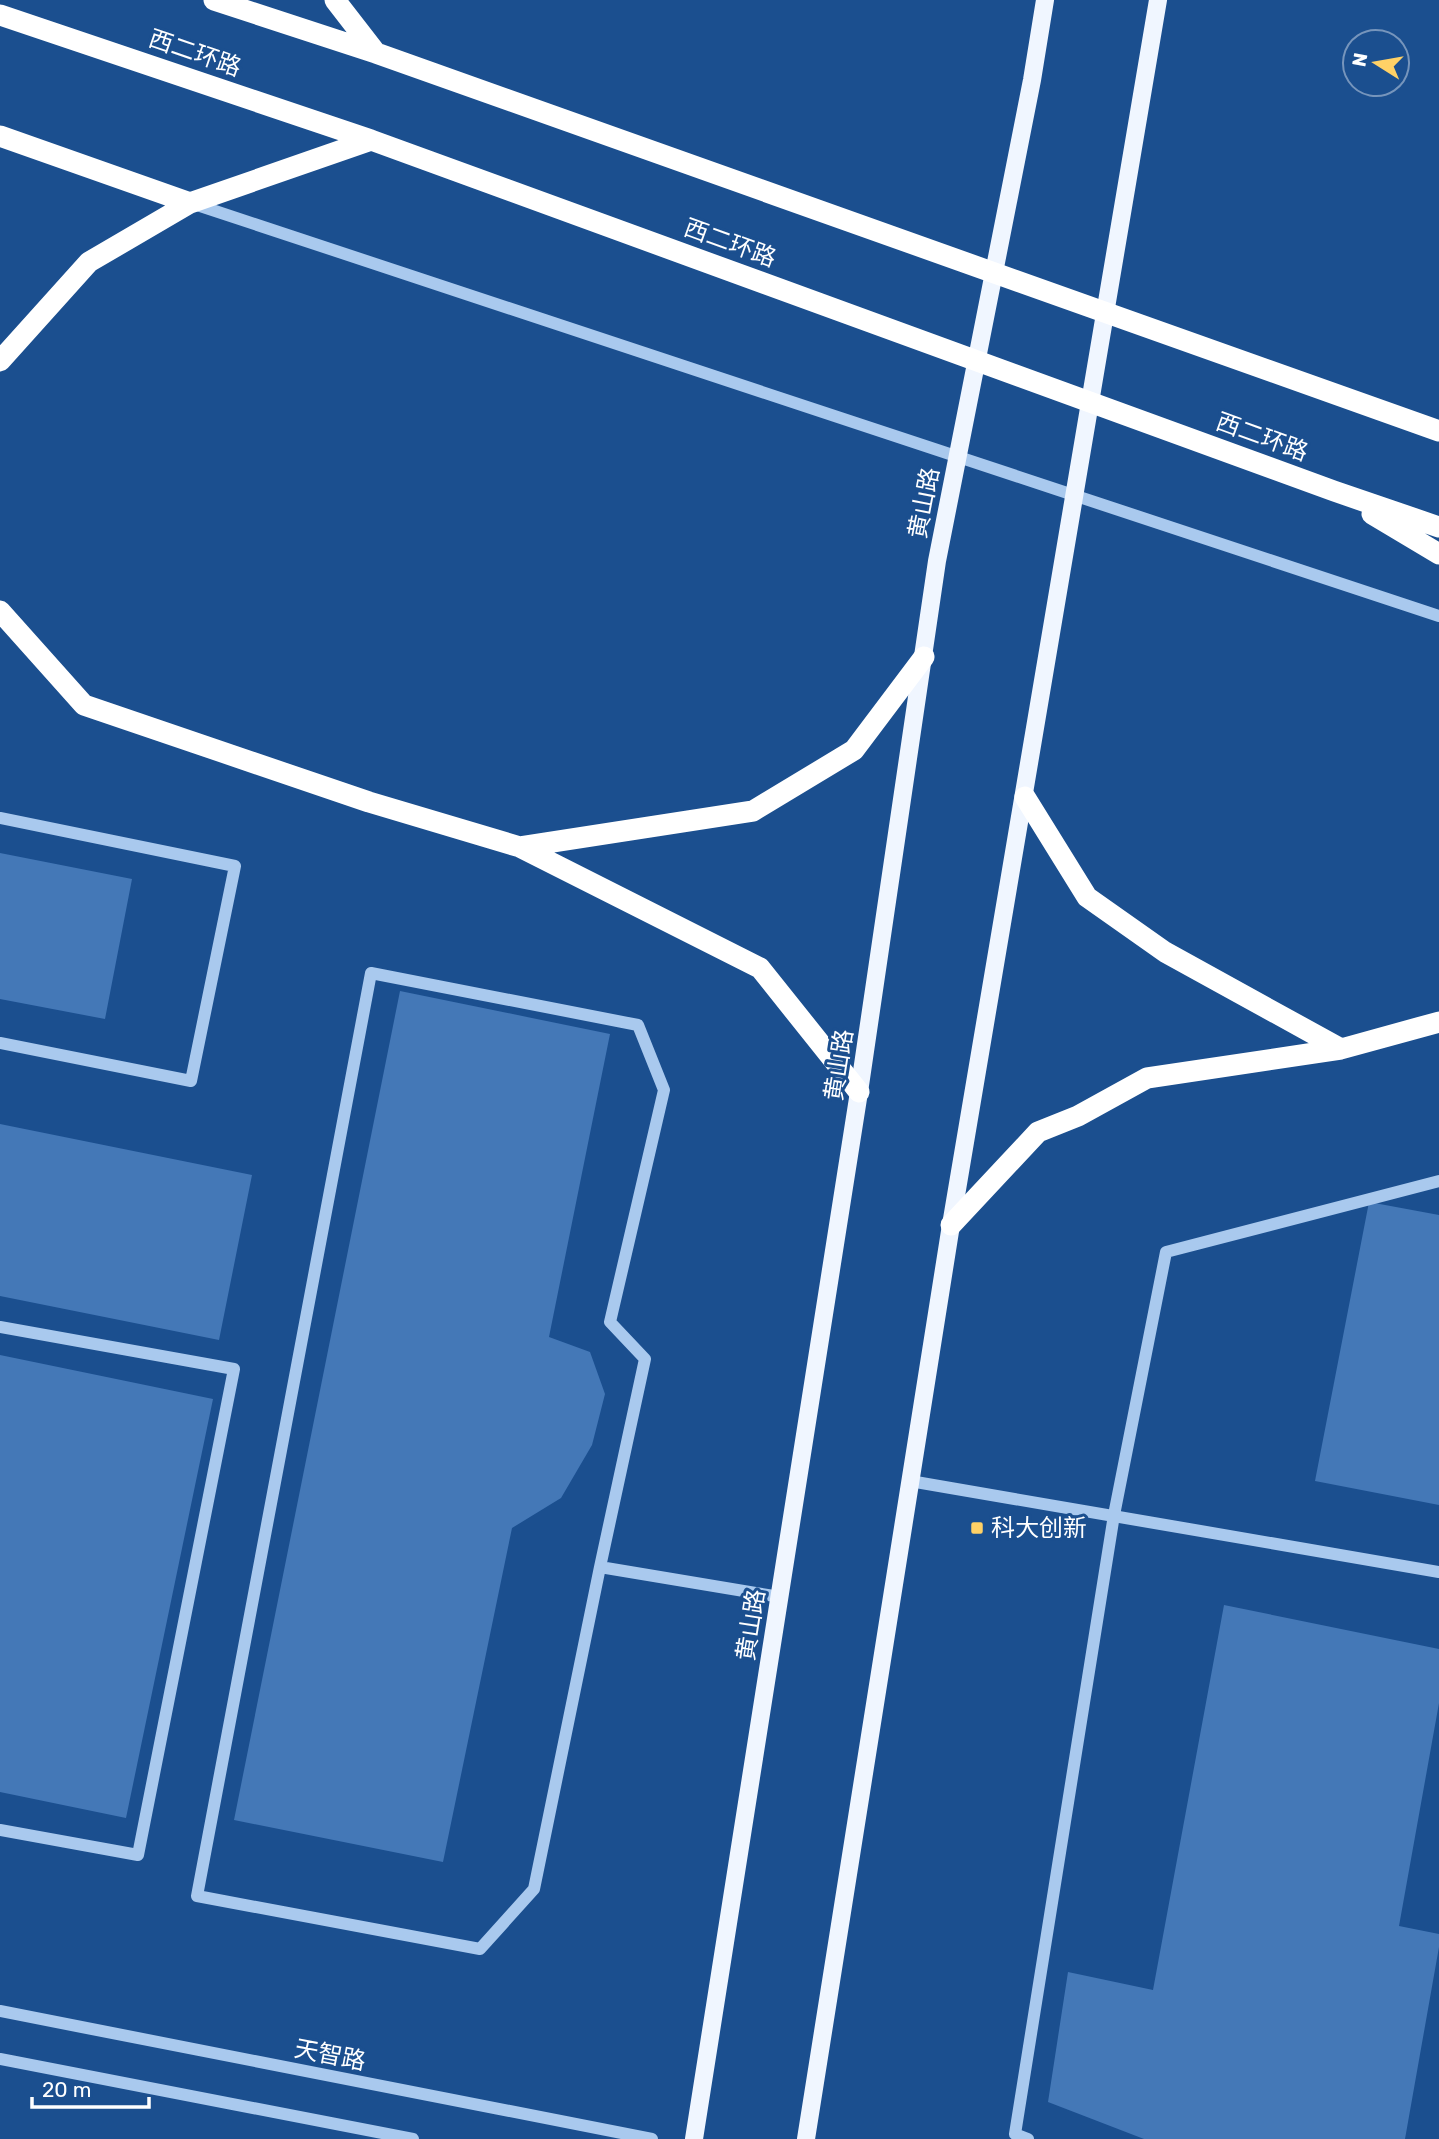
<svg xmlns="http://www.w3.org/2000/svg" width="1439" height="2139" viewBox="0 0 1439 2139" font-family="Rubik,'Noto Sans SC',sans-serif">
<rect width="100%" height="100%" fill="#1b4f8f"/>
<!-- building -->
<path fill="#4478b7" d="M 0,853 L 132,879 L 105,1019 L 0,999 Z
M 400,991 L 610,1034 L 549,1337 L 590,1352 L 605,1394 L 592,1445 L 561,1498 L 512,1528 L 443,1862 L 234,1820 Z
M 0,1124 L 252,1175 L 219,1340 L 0,1296 Z
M 1369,1202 L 1439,1215 L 1439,1505 L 1315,1481 Z
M 0,1355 L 213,1399 L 126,1818 L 0,1792 Z
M 1224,1605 L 1439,1649 L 1439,1703 L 1399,1926 L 1439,1934 L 1439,1947 L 1405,2139 L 1144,2139 L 1048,2102 L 1068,1972 L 1153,1990 Z"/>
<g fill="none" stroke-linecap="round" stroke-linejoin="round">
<!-- minor -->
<path stroke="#a9c9ee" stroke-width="12" d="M 191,203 L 1439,616
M 0,818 L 235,866 L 191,1081 L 0,1043
M 0,1327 L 234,1369 L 138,1855 L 0,1830
M 910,1481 L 1439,1572
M 600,1567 L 645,1359 L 610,1322 L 664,1090 L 638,1025 L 371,973 L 197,1896 L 480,1949 L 534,1889 L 600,1567 L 780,1597
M 0,2011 L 652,2139
M 0,2059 L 413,2139
M 1028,2139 L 1015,2134 L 1114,1515 L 1166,1252 L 1439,1181"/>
<!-- major -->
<path stroke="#f0f6ff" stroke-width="18" d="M 694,2139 L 859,1092 L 937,561 L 1032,80 L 1045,0
M 806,2139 L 951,1225 L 1158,0"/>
<!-- highway -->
<path stroke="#fff" stroke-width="21" d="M 214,0 L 376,53 L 1439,431
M 335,0 L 376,53
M 0,15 L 371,140 L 1334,491 L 1439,527
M 0,136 L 190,203
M 0,361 L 89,262 L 190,203 L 371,140
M 1372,514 L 1439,554
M 0,611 L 84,705 L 369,802 L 520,847 L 760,968 L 859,1092
M 1025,797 L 1087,897 L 1165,952 L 1341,1049
M 520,847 L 753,811 L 854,750 L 924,657
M 951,1225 L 1038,1132 L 1078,1116 L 1147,1078 L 1341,1049 L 1439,1022"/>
</g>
<!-- markers -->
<rect fill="#ffd166" stroke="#1b4f8f" stroke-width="2.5" x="970" y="1521" width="14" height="14" rx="3.5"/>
<g text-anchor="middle" stroke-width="6" stroke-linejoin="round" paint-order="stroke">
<!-- street labels -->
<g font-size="24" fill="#fff" stroke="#1b4f8f">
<text transform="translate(195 53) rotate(19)" y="8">西二环路</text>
<text transform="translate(730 243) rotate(20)" y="8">西二环路</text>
<text transform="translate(1262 437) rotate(20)" y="8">西二环路</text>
<text transform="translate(924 503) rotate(-79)" y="8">黄山路</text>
<text transform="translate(839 1065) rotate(-81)" y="8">黄山路</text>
<text transform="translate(751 1625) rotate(-81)" y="8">黄山路</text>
<text transform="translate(330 2055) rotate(11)" y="8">天智路</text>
</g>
<!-- poi labels -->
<g font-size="24" fill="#fff" stroke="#1b4f8f" text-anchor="start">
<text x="991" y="1536">科大创新</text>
</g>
</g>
<!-- north arrow -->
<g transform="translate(1376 63) rotate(281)"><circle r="33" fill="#1b4f8f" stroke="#7695bc" stroke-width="2"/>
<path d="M0-5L12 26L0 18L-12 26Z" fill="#ffd166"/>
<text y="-10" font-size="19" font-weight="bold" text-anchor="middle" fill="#ffffff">N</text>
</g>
<!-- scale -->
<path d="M32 2097v10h117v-10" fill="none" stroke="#ffffff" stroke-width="3.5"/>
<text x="42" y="2097" font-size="21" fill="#ffffff" stroke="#1b4f8f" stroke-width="5" paint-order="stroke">20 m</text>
</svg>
